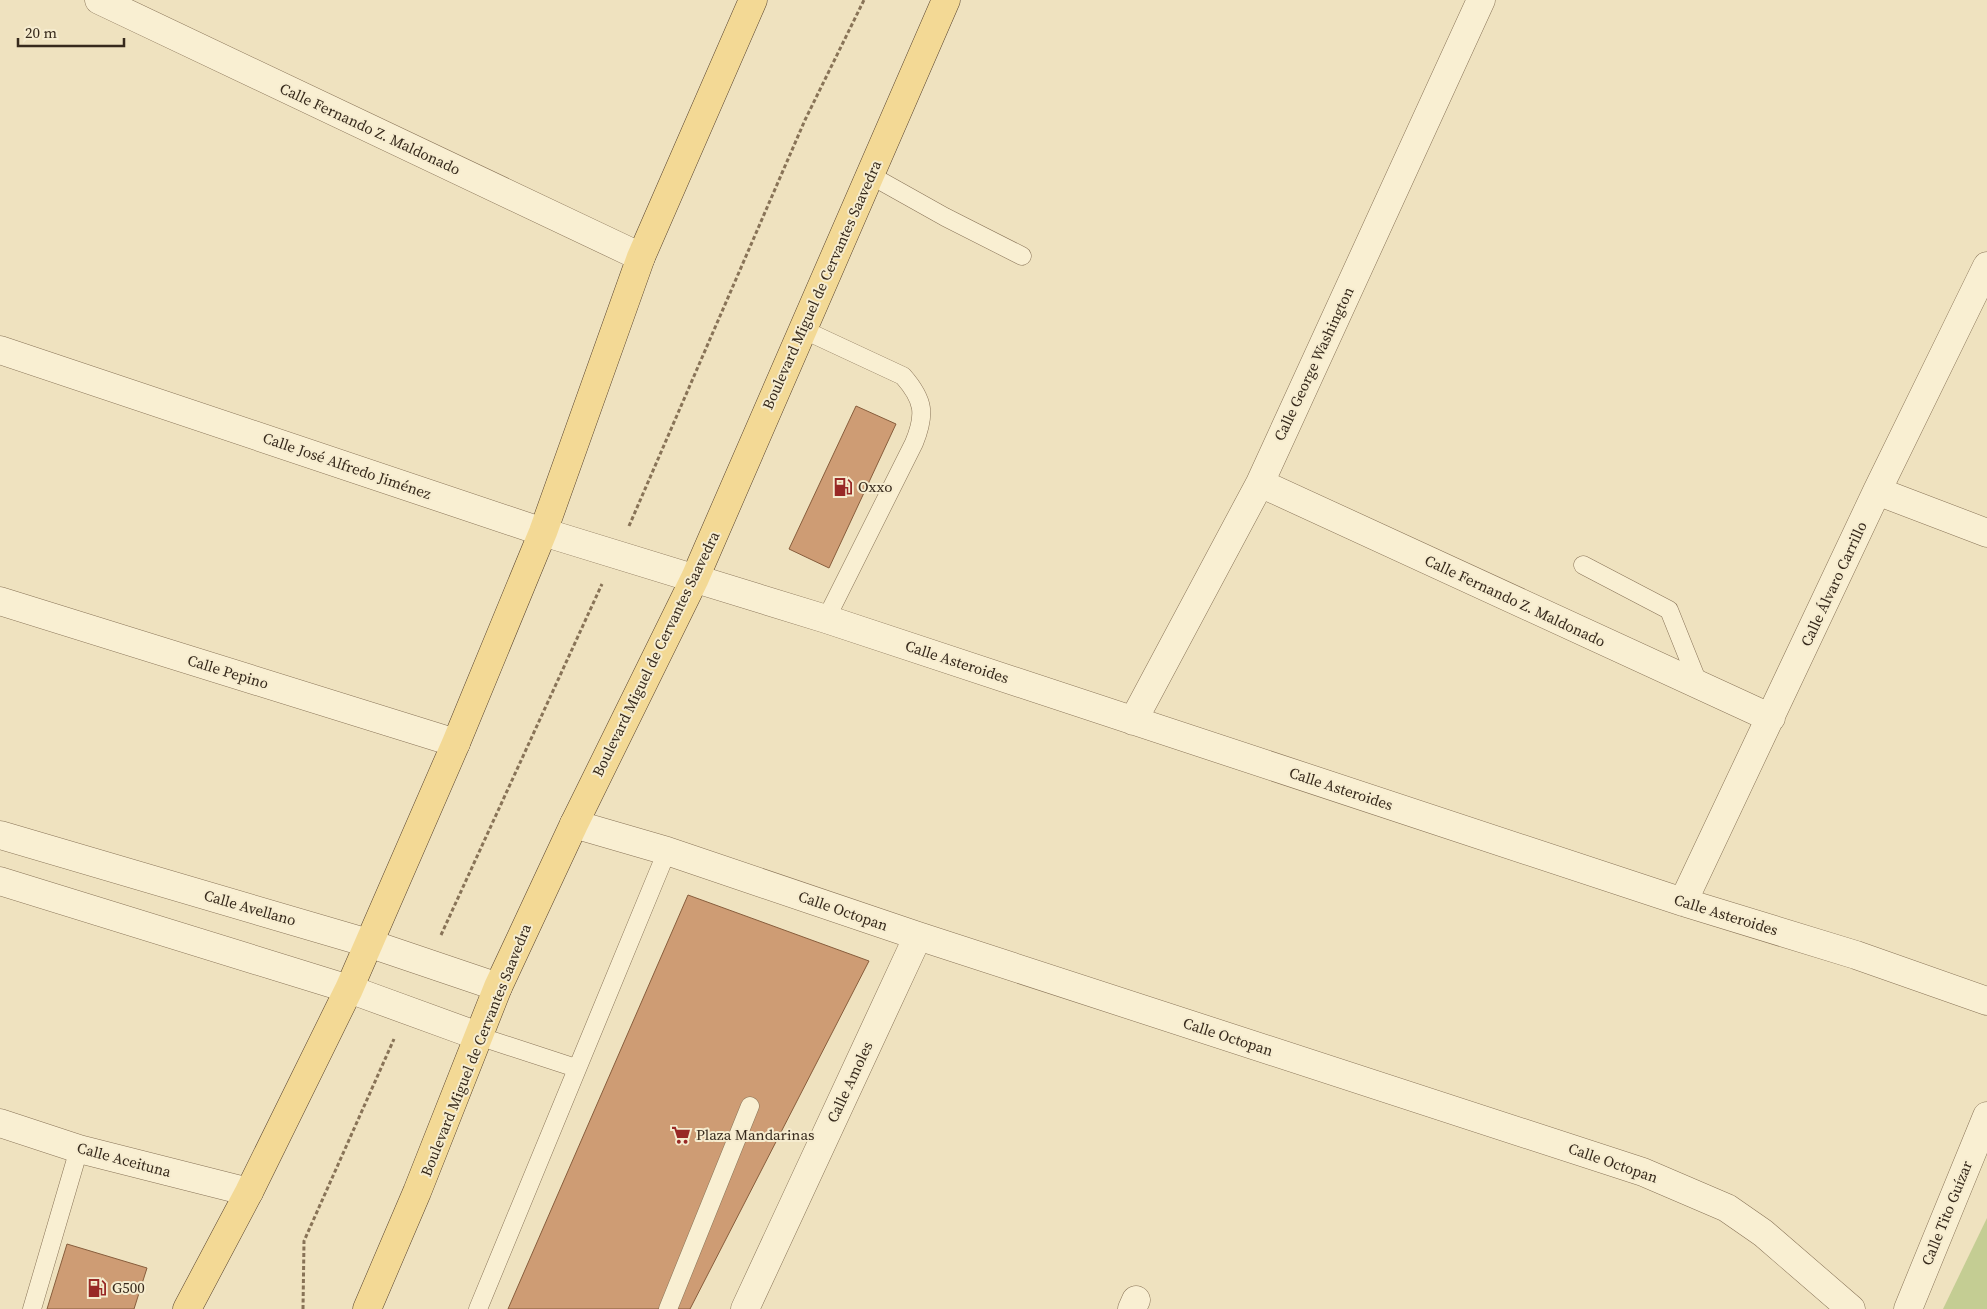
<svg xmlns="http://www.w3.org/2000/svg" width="1987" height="1309" viewBox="0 0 1987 1309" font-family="'Source Serif 4',serif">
<rect width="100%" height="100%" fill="#efe2bf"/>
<!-- green -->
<path fill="#c4cd93" d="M 1987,1218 L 1987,1309 L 1943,1309 Z"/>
<!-- building -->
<path fill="#ce9c74" stroke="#875d3c" d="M 856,406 L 896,424 L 829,568 L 789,549 Z
M 688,895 L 869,961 L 690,1309 L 508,1309 Z
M 67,1244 L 147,1268 L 134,1309 L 47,1309 Z"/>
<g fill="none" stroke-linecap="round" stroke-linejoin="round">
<!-- service casing -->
<g stroke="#887357" stroke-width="19">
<path id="service" d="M 870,175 L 945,217 L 1022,256
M 802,329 L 903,376 C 924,400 926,414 914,443 L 826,619
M 1583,565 L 1669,610 L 1699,685
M 478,1036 L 576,1068
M 32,1309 L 79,1149
M 478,1309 L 667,851
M 668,1309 L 750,1106"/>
</g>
<!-- minor casing -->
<g stroke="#887357" stroke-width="29">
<path id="minor" d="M 99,0 L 641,257
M 0,350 L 543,532 L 826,619 L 1683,902 L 1856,955 L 1987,1001
M 1260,483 L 1771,718
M 1877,491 L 1987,533
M 0,601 L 456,743
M 1133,721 L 1260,483 L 1481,0
M 574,824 L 667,851 L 918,936 L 1643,1172 L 1727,1208 L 1763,1233 L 1851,1309
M 0,835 L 368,943 L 498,987
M 0,881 L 349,989 L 478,1036
M 1683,902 L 1877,491 L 1987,266
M 0,1123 L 79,1149 L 249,1192
M 745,1309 L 918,936
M 1132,1309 L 1136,1300
M 1908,1309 L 1987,1116"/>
</g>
<!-- primary casing -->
<g stroke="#55402c" stroke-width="29">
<path id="primary" d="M 187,1309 L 249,1192 L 349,989 L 456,743 L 543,532 L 641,257 L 753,0
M 367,1309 L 417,1192 L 498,987 L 574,824 L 695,578 L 946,0"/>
</g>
<!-- path -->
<path stroke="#887357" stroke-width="3" stroke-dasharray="4 2.5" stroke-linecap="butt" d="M 629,526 L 805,120 L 864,0
M 441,935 L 602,584
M 303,1309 L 304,1241 L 394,1039"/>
<!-- service -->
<use href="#service" stroke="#f9efd2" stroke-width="18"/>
<!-- minor -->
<use href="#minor" stroke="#f9efd2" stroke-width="28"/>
<!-- primary -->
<use href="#primary" stroke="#f3d995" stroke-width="28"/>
</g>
<!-- icons -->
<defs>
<g id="fuel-bare" transform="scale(1.5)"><path d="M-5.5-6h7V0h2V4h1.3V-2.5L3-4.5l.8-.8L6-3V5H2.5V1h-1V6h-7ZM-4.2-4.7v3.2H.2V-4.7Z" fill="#982926" stroke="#f6eccf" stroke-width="2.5" paint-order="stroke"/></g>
<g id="supermarket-bare" transform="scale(1.5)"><path d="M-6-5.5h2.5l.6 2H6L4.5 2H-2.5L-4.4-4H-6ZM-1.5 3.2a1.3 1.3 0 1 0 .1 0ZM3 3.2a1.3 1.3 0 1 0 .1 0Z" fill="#982926" stroke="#f6eccf" stroke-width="2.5" paint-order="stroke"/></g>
</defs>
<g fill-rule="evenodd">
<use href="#fuel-bare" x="843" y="487"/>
<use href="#supermarket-bare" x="681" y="1135"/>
<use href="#fuel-bare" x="97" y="1288"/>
</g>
<g text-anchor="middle" stroke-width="4" stroke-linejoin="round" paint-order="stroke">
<!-- street labels -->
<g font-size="15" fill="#372a1c" stroke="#f6eccf">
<text transform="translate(370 129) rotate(25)" y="5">Calle Fernando Z. Maldonado</text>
<text transform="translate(822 285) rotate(-66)" y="5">Boulevard Miguel de Cervantes Saavedra</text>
<text transform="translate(1314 364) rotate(-65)" y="5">Calle George Washington</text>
<text transform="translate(347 466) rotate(19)" y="5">Calle José Alfredo Jiménez</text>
<text transform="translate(1834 584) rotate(-65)" y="5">Calle Álvaro Carrillo</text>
<text transform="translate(1515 601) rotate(25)" y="5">Calle Fernando Z. Maldonado</text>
<text transform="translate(656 654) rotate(-64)" y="5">Boulevard Miguel de Cervantes Saavedra</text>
<text transform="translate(957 662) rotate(18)" y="5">Calle Asteroides</text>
<text transform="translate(228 672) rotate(17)" y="5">Calle Pepino</text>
<text transform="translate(1341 789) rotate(18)" y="5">Calle Asteroides</text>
<text transform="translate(250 908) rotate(16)" y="5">Calle Avellano</text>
<text transform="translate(843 911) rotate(19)" y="5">Calle Octopan</text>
<text transform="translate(1726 915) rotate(17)" y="5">Calle Asteroides</text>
<text transform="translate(1228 1037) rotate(18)" y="5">Calle Octopan</text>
<text transform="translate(476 1050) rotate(-68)" y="5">Boulevard Miguel de Cervantes Saavedra</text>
<text transform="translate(850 1082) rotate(-65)" y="5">Calle Amoles</text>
<text transform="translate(124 1160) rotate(15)" y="5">Calle Aceituna</text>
<text transform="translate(1613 1163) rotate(19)" y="5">Calle Octopan</text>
<text transform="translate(1947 1213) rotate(-68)" y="5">Calle Tito Guízar</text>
</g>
<!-- poi labels -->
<g font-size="15" fill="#372a1c" stroke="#f6eccf" text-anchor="start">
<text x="858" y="492">Oxxo</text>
<text x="696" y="1140">Plaza Mandarinas</text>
<text x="112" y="1293">G500</text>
</g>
</g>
<!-- scale -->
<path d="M18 38v8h106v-8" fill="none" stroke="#372a1c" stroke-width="2.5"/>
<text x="25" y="38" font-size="15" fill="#372a1c" stroke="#f6eccf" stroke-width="4" paint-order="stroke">20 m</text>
</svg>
